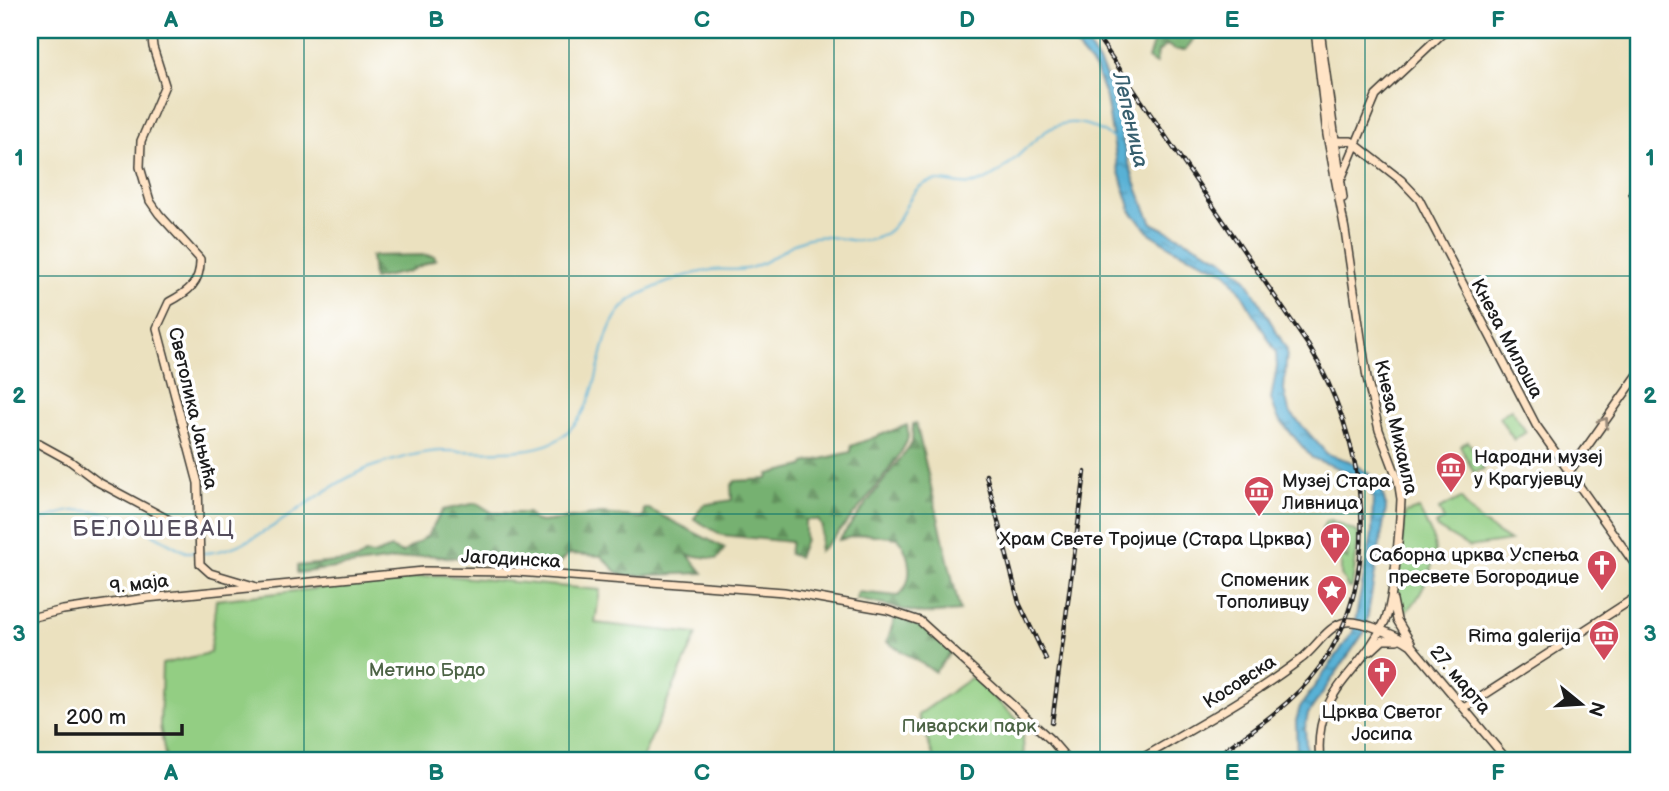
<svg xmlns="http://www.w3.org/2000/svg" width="1669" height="791" viewBox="0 0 1669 791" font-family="'Balsamiq Sans',sans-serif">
<defs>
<pattern id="forest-firs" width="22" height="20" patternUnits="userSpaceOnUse" patternTransform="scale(1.75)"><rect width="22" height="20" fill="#76b171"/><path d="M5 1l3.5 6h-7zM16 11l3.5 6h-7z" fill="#608f5c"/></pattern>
<pattern id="water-ripples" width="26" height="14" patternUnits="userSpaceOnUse" patternTransform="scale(1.75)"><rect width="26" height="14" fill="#58b1d5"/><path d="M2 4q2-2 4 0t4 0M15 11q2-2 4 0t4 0" fill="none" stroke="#488fac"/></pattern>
</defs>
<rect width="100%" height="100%" fill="#fff"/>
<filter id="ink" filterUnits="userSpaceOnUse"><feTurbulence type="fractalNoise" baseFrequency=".0143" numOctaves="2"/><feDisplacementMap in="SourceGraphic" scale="14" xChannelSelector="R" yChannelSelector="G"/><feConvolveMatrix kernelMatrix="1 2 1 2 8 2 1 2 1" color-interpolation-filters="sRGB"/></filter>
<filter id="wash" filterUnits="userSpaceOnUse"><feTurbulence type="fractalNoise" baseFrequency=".00686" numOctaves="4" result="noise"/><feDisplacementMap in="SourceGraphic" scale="28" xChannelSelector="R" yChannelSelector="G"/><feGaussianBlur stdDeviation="1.57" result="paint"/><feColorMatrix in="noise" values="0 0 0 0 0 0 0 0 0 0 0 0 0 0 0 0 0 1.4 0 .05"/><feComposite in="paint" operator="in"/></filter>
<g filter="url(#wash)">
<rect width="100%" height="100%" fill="#ebe1bf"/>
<!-- forest -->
<path fill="url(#forest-firs)" stroke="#496646" stroke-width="2" d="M 1157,30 L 1193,30 L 1196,35 L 1186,50 L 1175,50 L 1167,45 L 1158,52 L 1156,64 L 1148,59 Z
M 423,255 L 434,256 L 436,259 L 407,272 L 373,279 L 371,256 Z
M 916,423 L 960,611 L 923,614 L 856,599 L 858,592 L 898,596 C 916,581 910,554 898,538 L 865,534 L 839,540 L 912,443 L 913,424 Z
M 907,425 C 908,431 909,436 907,441 C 897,463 838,537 819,551 L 822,527 L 818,520 L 805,520 L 805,540 L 798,557 L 789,554 L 791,542 L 722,535 L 694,519 L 703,505 L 732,500 L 731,486 L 735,481 L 768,479 L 769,474 L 803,466 L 805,463 L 851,452 L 851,446 Z
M 477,503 L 493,513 L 528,513 L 534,520 L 541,522 L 602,514 L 643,518 L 644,509 L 649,509 L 725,548 L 717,559 L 688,555 L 703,573 L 626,576 L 618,573 L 601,556 L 569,554 L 555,567 L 477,561 C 462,555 446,559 429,555 L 297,573 L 297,566 L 357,560 L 365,554 L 373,555 L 391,548 L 402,553 L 427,536 L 443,510 Z
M 895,617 L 924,625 L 953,650 L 935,672 L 887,642 Z"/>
<!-- park -->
<path fill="#93ce83" stroke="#587550" stroke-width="2" d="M 1511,409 L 1526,432 L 1514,440 L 1499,417 Z
M 1468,441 L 1484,469 L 1474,473 L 1460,446 Z
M 1461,498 C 1475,520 1486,526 1510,541 L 1469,547 L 1437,528 L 1435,525 L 1444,520 L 1439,509 Z
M 1419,509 C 1424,521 1435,537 1435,551 C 1433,568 1419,605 1403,613 L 1395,606 L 1405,513 Z
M 1331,520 L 1359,533 L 1352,588 L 1348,588 L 1341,575 L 1341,554 L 1347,559 L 1348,550 L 1341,553 L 1341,546 L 1329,544 L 1336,527 L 1330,524 L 1325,530 L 1322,529 L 1326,521 Z
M 438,575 L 600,590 L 595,623 L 697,634 L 641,761 L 166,761 L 160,726 L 162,664 L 210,653 L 216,600 Z
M 972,677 L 1022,724 L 1024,755 L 1010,761 L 935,761 L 918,715 Z"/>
<!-- water -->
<path fill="url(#water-ripples)" stroke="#3a6678" stroke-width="2" d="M 1062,30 L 1074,30 C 1110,66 1112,94 1123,141 C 1129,169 1140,197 1152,223 L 1223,259 L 1245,277 L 1287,350 L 1284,390 L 1289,411 L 1327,454 L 1349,461 L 1369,474 L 1382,488 L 1386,509 L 1365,631 L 1308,714 L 1305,728 L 1307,761 L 1297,761 L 1296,721 L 1300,707 L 1353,632 L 1372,535 L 1373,497 L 1366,485 L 1350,473 L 1312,458 L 1278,418 L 1271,399 L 1277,367 L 1276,352 L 1241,292 L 1226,272 L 1174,249 L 1150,233 L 1132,213 L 1118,169 L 1106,98 L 1095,69 Z"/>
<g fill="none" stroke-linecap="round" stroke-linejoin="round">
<!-- stream -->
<path stroke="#58b1d5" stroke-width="2" d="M 30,523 C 44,521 58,512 73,511 C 112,506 152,535 186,552 L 196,552
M 202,553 C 260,553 320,482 377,465 C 397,459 420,452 441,451 C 473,450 534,457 560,438 C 615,398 585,324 639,295 C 660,284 689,273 712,270 C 724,268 738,272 750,268 C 773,262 790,240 814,237 C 833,234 856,245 874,239 C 906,228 903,195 924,184 C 942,175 961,189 978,183 C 1030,166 1044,90 1114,139"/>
</g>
</g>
<g filter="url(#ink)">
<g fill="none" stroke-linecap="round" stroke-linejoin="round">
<!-- secondary casing -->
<g stroke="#3b3a34" stroke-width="10">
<path id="secondary" d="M 151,30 L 153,47 L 165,85 L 141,141 L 140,167 L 150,201 L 159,214 L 200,259 C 201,283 188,292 169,302 L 157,328 L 198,483 L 200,564 L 210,573 L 254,586
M 1315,30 L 1327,135 L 1345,230 L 1367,378 L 1379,430 L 1398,480 L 1401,499 C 1400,523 1394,602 1385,621 C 1359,677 1312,691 1320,761
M 1320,30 L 1343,198
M 1328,141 L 1351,141 L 1401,180 L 1419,199 L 1536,425 L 1639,570
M 1342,177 L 1376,96 L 1446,30
M 1633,193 L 1639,196
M 1639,207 L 1639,212
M 30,439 L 70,461 L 98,482 L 199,536
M 1569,472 L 1639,373
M 1393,600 L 1397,620 L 1411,643
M 30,618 L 63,610 L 147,598 L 424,571 L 517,572 L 784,592 L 887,610 L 920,621 L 1051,740 L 1069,761
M 1371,651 L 1383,640 L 1397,640
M 1464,708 L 1639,595
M 1137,761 C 1192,729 1250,698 1301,659 C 1314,650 1329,624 1346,622 C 1361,620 1399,636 1411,645 L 1508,761"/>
</g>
<!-- secondary -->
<use href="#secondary" stroke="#ffe4c6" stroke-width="7"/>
<!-- rail casing -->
<g stroke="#1c1c1c" stroke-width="4.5">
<path id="rail" d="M 1093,30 L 1308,345 C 1365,438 1388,574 1319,668 C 1291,706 1247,734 1209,761
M 986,475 L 1019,603 L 1046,659
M 1052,723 L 1085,472"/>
</g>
<!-- rail -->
<use href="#rail" stroke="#fff" stroke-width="2" stroke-dasharray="5" stroke-linecap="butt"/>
</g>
<!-- one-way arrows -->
<defs><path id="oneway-chevron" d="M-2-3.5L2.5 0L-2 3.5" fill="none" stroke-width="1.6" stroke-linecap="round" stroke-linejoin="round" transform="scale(1.75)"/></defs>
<use stroke="#998a7a" href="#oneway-chevron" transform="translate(1604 422) rotate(-54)"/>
</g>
<!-- grid -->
<path fill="none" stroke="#0f766e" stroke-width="2" stroke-opacity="0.55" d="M 304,30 L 304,761M 569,30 L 569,761M 834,30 L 834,761M 1100,30 L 1100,761M 1365,30 L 1365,761M 30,276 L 1639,276M 30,514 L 1639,514"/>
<!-- icons -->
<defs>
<g id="museum-pin" transform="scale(1.575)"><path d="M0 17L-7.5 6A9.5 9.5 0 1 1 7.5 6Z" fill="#d1495b" stroke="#fff"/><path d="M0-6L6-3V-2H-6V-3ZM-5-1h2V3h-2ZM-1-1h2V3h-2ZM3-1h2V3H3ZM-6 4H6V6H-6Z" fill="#fff"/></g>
<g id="church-pin" transform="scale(1.575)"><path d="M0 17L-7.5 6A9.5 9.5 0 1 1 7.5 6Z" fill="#d1495b" stroke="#fff"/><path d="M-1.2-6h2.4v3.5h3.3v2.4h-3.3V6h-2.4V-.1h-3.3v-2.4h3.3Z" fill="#fff"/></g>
<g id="sight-pin" transform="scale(1.575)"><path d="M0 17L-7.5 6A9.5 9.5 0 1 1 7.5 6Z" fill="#d1495b" stroke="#fff"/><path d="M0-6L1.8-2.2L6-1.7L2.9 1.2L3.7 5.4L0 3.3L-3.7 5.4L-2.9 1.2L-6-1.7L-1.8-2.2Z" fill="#fff"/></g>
</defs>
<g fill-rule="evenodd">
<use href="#museum-pin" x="1451" y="467"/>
<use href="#museum-pin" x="1259" y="491"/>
<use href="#church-pin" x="1335" y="538"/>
<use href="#church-pin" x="1602" y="565"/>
<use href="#sight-pin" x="1332" y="590"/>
<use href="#museum-pin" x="1604" y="635"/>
<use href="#church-pin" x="1382" y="672"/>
</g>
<g text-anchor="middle" stroke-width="7" stroke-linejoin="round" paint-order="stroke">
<!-- street labels -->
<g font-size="19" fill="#1c1c1c" stroke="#fff">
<text transform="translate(1508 338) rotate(62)" y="7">Кнеза Милоша</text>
<text transform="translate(194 408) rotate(77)" y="7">Светолика Јањића</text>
<text transform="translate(1397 427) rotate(77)" y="7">Кнеза Михаила</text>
<text transform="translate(511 558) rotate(3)" y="7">Јагодинска</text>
<text transform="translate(139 583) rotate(-7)" y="7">9. маја</text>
<text transform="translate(1461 679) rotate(50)" y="7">27. марта</text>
<text transform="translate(1239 681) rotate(-33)" y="7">Косовска</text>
</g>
<!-- poi labels -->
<g font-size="19" fill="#1c1c1c" stroke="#fff" text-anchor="end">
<text x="1474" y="463" text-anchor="start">Народни музеј<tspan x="1474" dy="22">у Крагујевцу</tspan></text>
<text x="1282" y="487" text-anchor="start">Музеј Стара<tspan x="1282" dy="22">Ливница</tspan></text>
<text x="1312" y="545">Храм Свете Тројице (Стара Црква)</text>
<text x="1579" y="561">Саборна црква Успења<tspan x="1579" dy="22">пресвете Богородице</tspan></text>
<text x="1309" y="586">Споменик<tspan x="1309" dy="22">Тополивцу</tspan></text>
<text x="1581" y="642">Rima galerija</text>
<text x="1382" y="718" text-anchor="middle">Црква Светог<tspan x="1382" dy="22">Јосипа</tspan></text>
</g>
<!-- park labels -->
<g font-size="19" fill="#4c6345" stroke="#fff">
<text x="427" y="676">Метино Брдо</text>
<text x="969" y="732">Пиварски парк</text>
</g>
<!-- water labels -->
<g font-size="21" font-style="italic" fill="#375f6f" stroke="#fff">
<text transform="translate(1131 120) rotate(77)" y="7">Лепеница</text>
</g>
<!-- quarter labels -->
<g font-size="23" letter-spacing="2" fill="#544d5d" stroke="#fff">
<text x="154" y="536">БЕЛОШЕВАЦ</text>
</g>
</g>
<!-- margin -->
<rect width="1669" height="791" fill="none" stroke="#fff" stroke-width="77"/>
<!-- north arrow -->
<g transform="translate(1581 704) rotate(108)" stroke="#ffffff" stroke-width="5" paint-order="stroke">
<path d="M0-5L12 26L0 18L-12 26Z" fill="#1c1c1c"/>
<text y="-10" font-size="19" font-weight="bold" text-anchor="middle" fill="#1c1c1c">N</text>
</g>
<!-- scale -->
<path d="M56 724v10h126v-10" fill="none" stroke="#1c1c1c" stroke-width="3.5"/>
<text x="66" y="724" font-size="21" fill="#1c1c1c" stroke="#ffffff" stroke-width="5" paint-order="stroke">200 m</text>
<rect x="38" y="38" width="1592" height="714" fill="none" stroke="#0f766e" stroke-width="2.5"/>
<g font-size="23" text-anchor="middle" font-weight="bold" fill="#0f766e">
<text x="171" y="27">A</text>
<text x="436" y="27">B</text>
<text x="702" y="27">C</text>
<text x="967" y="27">D</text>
<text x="1232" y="27">E</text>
<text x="1498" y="27">F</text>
<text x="19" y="165">1</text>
<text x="1650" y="165">1</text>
<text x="19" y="403">2</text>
<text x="1650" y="403">2</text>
<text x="19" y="641">3</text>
<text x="1650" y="641">3</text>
<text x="171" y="780">A</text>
<text x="436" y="780">B</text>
<text x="702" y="780">C</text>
<text x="967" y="780">D</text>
<text x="1232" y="780">E</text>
<text x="1498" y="780">F</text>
</g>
</svg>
